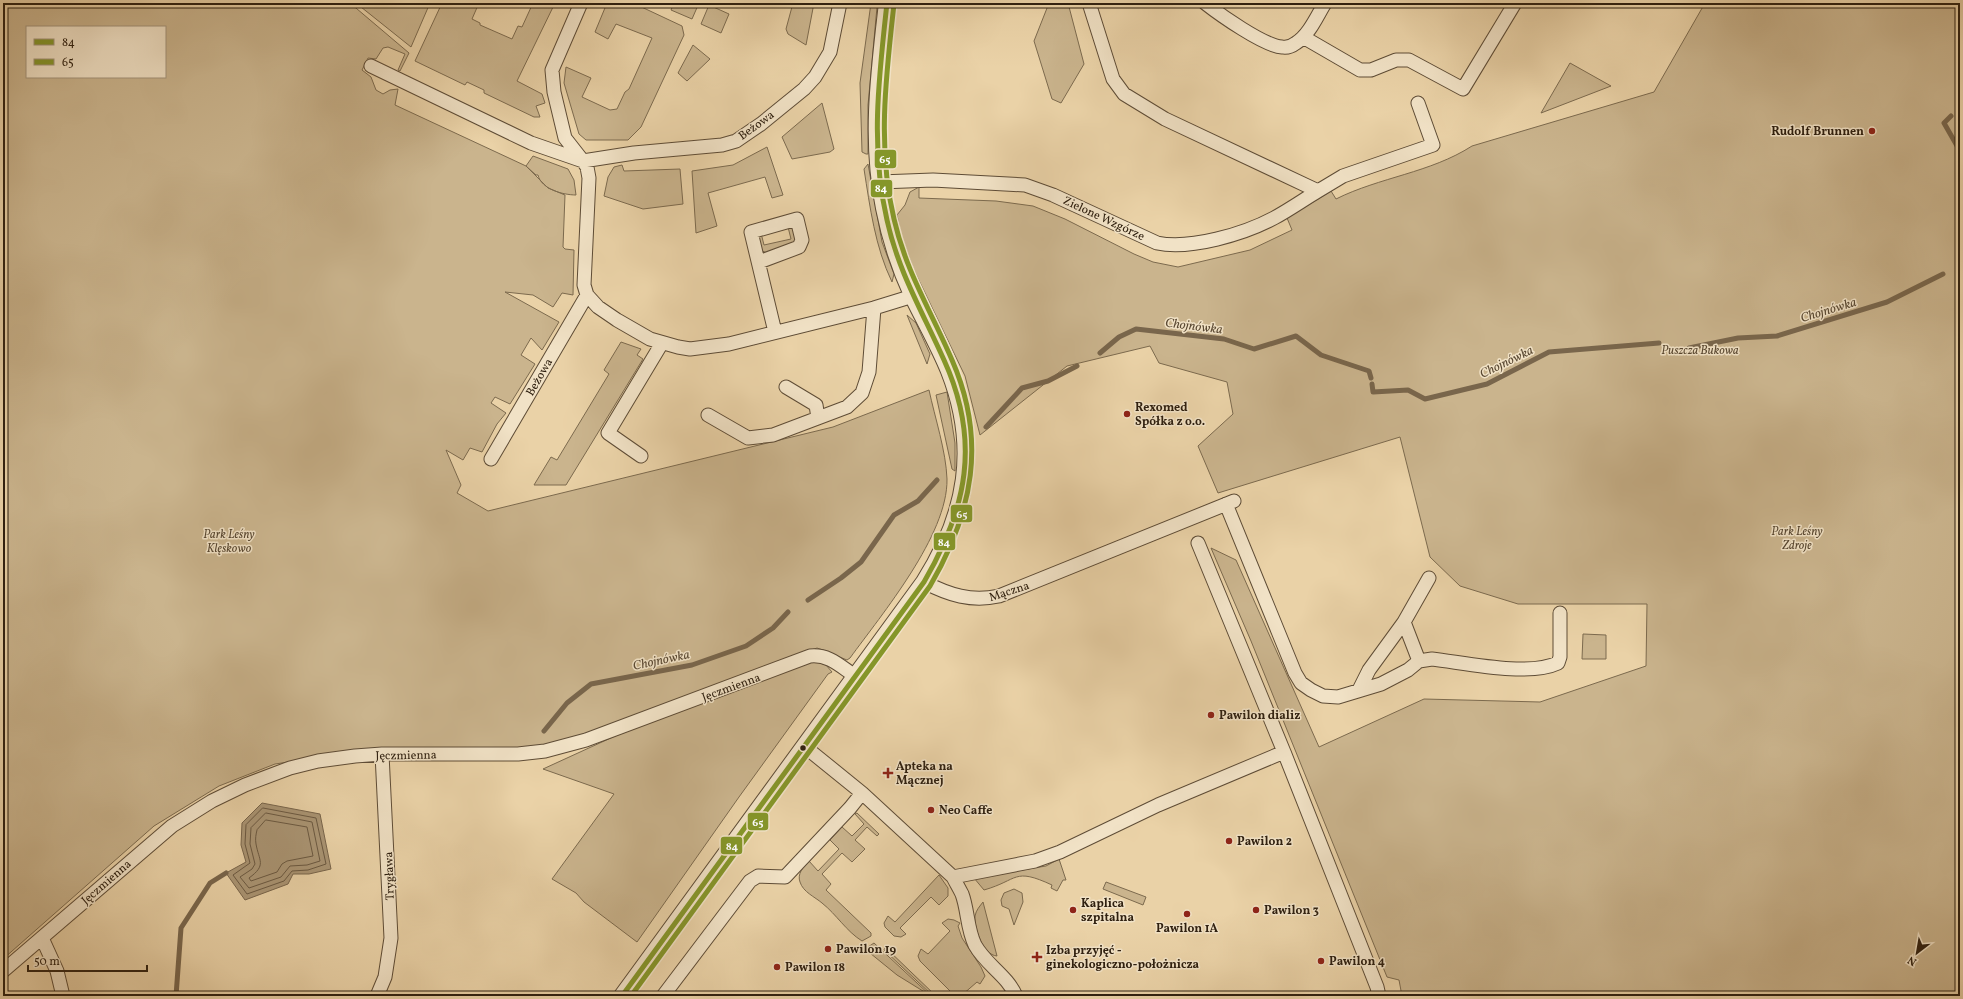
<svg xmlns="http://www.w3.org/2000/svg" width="1963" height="999" viewBox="0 0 1963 999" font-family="Vollkorn,serif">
<rect width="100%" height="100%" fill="#ead2a7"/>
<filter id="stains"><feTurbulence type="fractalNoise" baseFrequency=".005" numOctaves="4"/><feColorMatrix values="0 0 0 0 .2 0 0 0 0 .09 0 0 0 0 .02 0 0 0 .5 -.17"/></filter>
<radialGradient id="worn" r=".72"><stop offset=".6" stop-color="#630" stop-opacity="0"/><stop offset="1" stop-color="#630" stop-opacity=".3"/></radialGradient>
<!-- green -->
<path fill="#cab48d" stroke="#7c6a4e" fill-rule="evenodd" d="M 3,3 L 350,3 L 409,53 L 400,71 L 398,70 L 405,54 L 388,47 L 383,48 L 376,59 L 368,58 L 362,70 L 371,77 L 376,90 L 383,94 L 390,90 L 398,89 L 395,105 L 526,166 L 548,188 L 565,195 L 563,247 L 565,249 L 574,250 L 573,295 L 562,293 L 553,307 L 533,295 L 505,292 L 559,322 L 542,350 L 531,338 L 521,355 L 535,364 L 510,404 L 495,397 L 491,403 L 506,413 L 497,424 L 482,452 L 470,448 L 463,460 L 446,450 L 461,485 L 457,493 L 488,511 L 833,427 L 929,390 C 935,418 946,451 947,479 C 948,535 882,614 850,658 L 847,660 C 836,656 828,651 817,648 L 574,739 L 525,749 L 308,759 L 275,764 L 219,786 L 154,826 L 3,959 ZM 27,27 L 165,27 L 165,77 L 27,77 Z
M 356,3 L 430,3 L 411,47 Z
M 442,3 L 479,3 L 472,19 L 480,23 L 480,25 L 512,39 L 518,26 L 522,27 L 533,3 L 555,3 L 517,81 L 542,94 L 545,103 L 536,106 L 540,117 L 534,117 L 484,93 L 484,90 L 467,82 L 465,85 L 415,61 Z
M 607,3 L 633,3 L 682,26 L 684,35 L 641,127 L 628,140 L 586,140 L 579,134 L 564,83 L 566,67 L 591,78 L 582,97 L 610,110 L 617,109 L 625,92 L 629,89 L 652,38 L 616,24 L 608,39 L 595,32 Z
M 674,3 L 699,3 L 692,19 L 671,10 Z
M 793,3 L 814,3 L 806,45 L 788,34 L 786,29 Z
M 871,3 L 876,3 L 877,7 L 868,105 L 868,154 L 866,154 L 862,152 L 860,83 Z
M 1049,3 L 1068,3 L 1084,64 L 1061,103 L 1052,99 L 1034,41 Z
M 1705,3 L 1960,3 L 1960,996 L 1402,996 L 1399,980 L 1387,977 L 1251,641 L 1211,548 L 1236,560 L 1319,747 L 1424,699 L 1540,702 L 1646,666 L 1647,604 L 1518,604 L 1460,586 L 1430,557 L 1400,437 L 1218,493 L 1198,446 L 1233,414 L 1227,382 L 1159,363 L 1150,346 L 1067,366 L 980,435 L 965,376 L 913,268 L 901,235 L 897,215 L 905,205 L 910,192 L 919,187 L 919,198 L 996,201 L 1033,206 L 1065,219 L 1134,254 L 1153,262 L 1178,267 L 1250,250 L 1292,230 L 1287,218 L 1331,191 L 1336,199 C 1380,177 1430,173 1472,146 L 1654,92 Z
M 709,5 L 729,14 L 721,33 L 701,24 Z
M 693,45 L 710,59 L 687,81 L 678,73 Z
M 1570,63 L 1611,86 L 1541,113 Z
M 822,103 L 834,149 L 830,152 L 792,159 L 782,137 Z
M 767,147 L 783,195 L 772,198 L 765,177 L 708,193 L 717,226 L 696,233 L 692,171 L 733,165 Z
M 533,156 L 568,169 L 574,180 L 576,195 C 563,195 541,189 538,175 L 536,175 L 526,166 Z
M 868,164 L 882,242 L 894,274 L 892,282 C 875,247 870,207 864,169 Z
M 622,165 L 624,171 L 680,169 L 683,204 L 643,209 L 604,196 L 608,177 L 614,167 Z
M 788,227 L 793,227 L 796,242 L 767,253 L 760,250 L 758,236 L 761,233 L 764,245 L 791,239 Z
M 907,315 L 916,323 L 930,354 L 927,364 Z
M 621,342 L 641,349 L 637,355 L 643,359 L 566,485 L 534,485 L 551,457 L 557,460 L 609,374 L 604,370 Z
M 947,392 L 955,443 L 955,471 L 952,469 L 936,395 Z
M 1583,634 L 1606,635 L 1606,659 L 1582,659 Z
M 814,661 L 826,665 L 832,672 L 828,674 L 739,797 L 637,942 L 584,902 L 576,893 L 552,879 L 614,794 L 543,769 L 650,720 Z
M 857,813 L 879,834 L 877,836 L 867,827 L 855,840 L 865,849 L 852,862 L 842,853 L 822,874 L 831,884 L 826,890 L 871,933 L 871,936 L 862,941 C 846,931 837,915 822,903 C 815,897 803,892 800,882 C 797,874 803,867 809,861 L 818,871 L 839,849 L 830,840 L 842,827 L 852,836 L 864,824 L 855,814 Z
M 1059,859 L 1066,880 L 1063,880 L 1057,891 L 1051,888 L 1052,885 C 1013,867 1019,880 984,890 L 974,878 L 1046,866 Z
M 939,875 L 948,888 L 948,896 L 939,905 L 931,897 L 900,928 L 906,934 L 901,937 L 894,936 L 885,927 L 884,923 L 888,916 L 895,922 Z
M 1106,882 L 1146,897 L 1143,905 L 1103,889 Z
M 1014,889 L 1022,893 L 1023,902 L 1014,925 L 1009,909 L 1002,906 L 1001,900 L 1004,893 Z
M 983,902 L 997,956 C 983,955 974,928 975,916 C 976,910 980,906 983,902 Z
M 948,919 L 954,920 L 960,923 L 958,926 L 962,938 L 981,967 L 985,976 L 980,984 L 977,982 L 962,995 L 952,993 L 920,961 L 918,956 L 921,949 L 928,954 L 950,931 L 942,923 Z
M 874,943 L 931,996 L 897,975 L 865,949 Z
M 885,947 L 936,996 L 933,996 L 884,950 Z"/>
<!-- water -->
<path fill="#aa9574" stroke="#79664c" d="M 262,803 L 320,814 L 331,869 L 309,874 L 293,874 L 288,884 L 245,900 L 226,873 L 246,862 L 241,845 L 242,823 Z"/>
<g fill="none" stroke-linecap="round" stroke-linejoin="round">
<!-- shore -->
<path stroke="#6c5a42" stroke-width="1" d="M 263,808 L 316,818 L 326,864 L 308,870 L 292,871 L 284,881 L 247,894 L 233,875 L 250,863 L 245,844 L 246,825 Z
M 266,813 L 312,822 L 320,861 L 307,865 L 290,866 L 281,877 L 249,888 L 240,877 L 252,869 L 255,864 L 250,844 L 251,828 Z
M 266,820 L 307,827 L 313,856 L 287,861 L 282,864 L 277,872 L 251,881 L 249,878 C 267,865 259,861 256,844 C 255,839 256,834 257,830 Z"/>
<!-- stream -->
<path stroke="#79664c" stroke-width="5" d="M 1951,116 L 1944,123 L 1960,151
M 1689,348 L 1738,338 L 1777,336 L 1887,302 L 1943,274
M 1100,353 L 1119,337 L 1136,329 L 1224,339 L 1254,349 L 1296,336 L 1321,355 L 1369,371 L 1371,378
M 1372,384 L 1373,392 L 1408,390 L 1425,399 L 1487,384 L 1549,352 L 1659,343
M 986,427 L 1022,388 L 1048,381 L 1077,366
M 808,600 L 841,578 L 861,562 L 894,515 L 918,501 L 937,480
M 544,731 L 567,703 L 591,684 L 692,665 L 746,646 L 773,628 L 788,612
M 176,996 L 181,928 L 210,883 L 226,873"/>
<!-- minor casing -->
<g stroke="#5e4c36" stroke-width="15">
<path id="minor" d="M 581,3 L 552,70 L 554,92 L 565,138 L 583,161 L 634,153 L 722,145 L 736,141 L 761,124 L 804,89 L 815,77 L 830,52 L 840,3
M 1205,3 C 1219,14 1264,46 1282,47 C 1287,48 1292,46 1296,43 C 1309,35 1317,16 1325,3
M 1303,37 L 1360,70 L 1371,70 L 1396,60 L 1409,60 L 1463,89 L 1515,3
M 371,66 L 531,143 L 583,161 L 587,167 L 589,178 L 584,285 L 587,295 L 598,307 L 617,320 L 650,339 L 678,347 L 690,349 L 729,344 L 874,308 L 913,296
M 880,182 L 933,180 L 1025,185 L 1053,195 L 1157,243 C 1190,250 1244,234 1274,218 C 1289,210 1303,200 1318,191 L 1165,119 L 1124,94 L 1113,79 L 1089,3
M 1318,191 L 1343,176 L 1433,145 L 1418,103
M 759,262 L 799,247 L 802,240 L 797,219 L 751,232 L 775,332
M 786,387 L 816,405 L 818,418
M 708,415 L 748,438 L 773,435 L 847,407 L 862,393 L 869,372 L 874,308
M 641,456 L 608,433 L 662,343
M 491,459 L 587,295
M 1226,504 L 1295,673 L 1301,683 L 1311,690 L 1323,696 L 1338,697 L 1381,684 L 1408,670 L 1419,661 L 1432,659 C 1466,663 1528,677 1558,663 L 1560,657 L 1560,613
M 924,582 C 949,595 971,602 999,596 L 1234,501
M 1419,661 L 1404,622 L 1429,578
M 1359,690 L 1369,670 L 1404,622
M 804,746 L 862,793 L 953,877 L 1035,861 L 1060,852 L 1158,805 L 1284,752 L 1198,543
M 1284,752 L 1377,987 L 1379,996
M 953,877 C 956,883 959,888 962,894 C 968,910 967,929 975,945 C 986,965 1007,975 1016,996
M 42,938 L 57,971 L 63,996
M 3,971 L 172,826 L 212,801 L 245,785 L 290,768 L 318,761 L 355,756 L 382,754 L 518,754 L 545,751 L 586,740 L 810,656 C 829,654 840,666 855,676
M 377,996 L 385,977 L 391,938 L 382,754
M 663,996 L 750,881 L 758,876 L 785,877 L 850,808 L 862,793"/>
</g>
<!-- tertiary casing -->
<g stroke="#5e4c36" stroke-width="18">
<path id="tertiary" d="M 622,996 L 924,582 C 967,514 979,447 949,371 C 939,346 925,322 913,297 C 900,269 890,239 884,208 C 870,140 879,72 887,3"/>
</g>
<!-- minor -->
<use href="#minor" stroke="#f1e2c6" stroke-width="13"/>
<!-- tertiary -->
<use href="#tertiary" stroke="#f1e2c6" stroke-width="16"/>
<!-- bus-1 casing -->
<g stroke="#f1e2c6" stroke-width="8">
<path id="bus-1" d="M 622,996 L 924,582 C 967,508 981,441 944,360 C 923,313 898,271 887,220 C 870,148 879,75 887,3"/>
</g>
<!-- bus-2 casing -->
<g stroke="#f1e2c6" stroke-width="8">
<path id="bus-2" d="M 631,996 L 930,586 C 973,512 987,440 952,360 C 931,311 906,272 894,219 C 877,148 886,75 894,4"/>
</g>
<!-- bus-1 -->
<use href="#bus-1" stroke="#859629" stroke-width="5"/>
<!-- bus-2 -->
<use href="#bus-2" stroke="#859629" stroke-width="5"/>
</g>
<!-- markers -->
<g fill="#8f2418" stroke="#f1e2c6" stroke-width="1.5">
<circle cx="1872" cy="131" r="4"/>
<circle cx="1127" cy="414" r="4"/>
<circle cx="1211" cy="715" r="4"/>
<path d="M886 767h4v4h4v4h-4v4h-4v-4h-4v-4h4z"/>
<circle cx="931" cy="810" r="4"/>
<circle cx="1229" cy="841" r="4"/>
<circle cx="1073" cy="910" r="4"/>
<circle cx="1256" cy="910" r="4"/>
<circle cx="1187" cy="914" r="4"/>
<circle cx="828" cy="949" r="4"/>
<path d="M1035 951h4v4h4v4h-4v4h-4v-4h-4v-4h4z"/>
<circle cx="1321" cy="961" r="4"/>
<circle cx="777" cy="967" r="4"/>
</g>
<circle fill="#2f2010" stroke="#f1e2c6" stroke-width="1.5" cx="803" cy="748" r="3.5"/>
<g text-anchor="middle" stroke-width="3" stroke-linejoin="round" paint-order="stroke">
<!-- street labels -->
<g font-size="12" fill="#2f2010" stroke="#f1e2c6">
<text transform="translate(756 125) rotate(-36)" y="4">Beżowa</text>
<text transform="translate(1104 218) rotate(25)" y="4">Zielone Wzgórze</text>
<text transform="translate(539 377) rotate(-60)" y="4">Beżowa</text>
<text transform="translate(1009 591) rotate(-18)" y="4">Mączna</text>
<text transform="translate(731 687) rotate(-20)" y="4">Jęczmienna</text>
<text transform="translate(406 755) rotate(-1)" y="4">Jęczmienna</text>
<text transform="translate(389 876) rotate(-92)" y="4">Trygława</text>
<text transform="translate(106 882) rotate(-41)" y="4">Jęczmienna</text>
</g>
<!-- poi labels -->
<g font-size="12" font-weight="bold" fill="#2f2010" stroke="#f1e2c6" text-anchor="start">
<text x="1864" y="135" text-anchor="end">Rudolf Brunnen</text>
<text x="1135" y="411">Rexomed<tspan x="1135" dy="14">Spółka z o.o.</tspan></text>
<text x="1219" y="719">Pawilon dializ</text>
<text x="896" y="770">Apteka na<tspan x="896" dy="14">Mącznej</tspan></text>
<text x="939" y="814">Neo Caffe</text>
<text x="1237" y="845">Pawilon 2</text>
<text x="1081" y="907">Kaplica<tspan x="1081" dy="14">szpitalna</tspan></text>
<text x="1264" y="914">Pawilon 3</text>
<text x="1187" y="932" text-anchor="middle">Pawilon 1A</text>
<text x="836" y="953">Pawilon 19</text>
<text x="1046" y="954">Izba przyjęć -<tspan x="1046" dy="14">ginekologiczno-położnicza</tspan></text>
<text x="1329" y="965">Pawilon 4</text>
<text x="785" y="971">Pawilon 18</text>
</g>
<!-- park labels -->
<g font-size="12" font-style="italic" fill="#56452f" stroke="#f1e2c6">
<text x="1700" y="354">Puszcza Bukowa</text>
<text x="1797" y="535">Park Leśny<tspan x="1797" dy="14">Zdroje</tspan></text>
<text x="229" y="538">Park Leśny<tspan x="229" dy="14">Klęskowo</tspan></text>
</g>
<!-- water labels -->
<g font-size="13" font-style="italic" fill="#5a4933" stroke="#f1e2c6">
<text transform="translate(1828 309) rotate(-17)" y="5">Chojnówka</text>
<text transform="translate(1194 325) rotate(7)" y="5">Chojnówka</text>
<text transform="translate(1506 361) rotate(-26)" y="5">Chojnówka</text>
<text transform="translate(661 659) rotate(-12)" y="5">Chojnówka</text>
</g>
</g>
<g stroke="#f1e2c6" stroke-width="1.5">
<rect x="874" y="149" width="23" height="20" rx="4" fill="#859629"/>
<rect x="870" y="179" width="23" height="19" rx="4" fill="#859629"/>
<rect x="950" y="504" width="23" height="19" rx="4" fill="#859629"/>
<rect x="933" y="532" width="23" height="19" rx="4" fill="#859629"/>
<rect x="747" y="812" width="22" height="19" rx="4" fill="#859629"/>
<rect x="720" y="836" width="23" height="19" rx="4" fill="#859629"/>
</g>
<g font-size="11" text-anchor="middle" font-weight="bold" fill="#fff">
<text x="885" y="163">65</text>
<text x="881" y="192">84</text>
<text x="962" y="518">65</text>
<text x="944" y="546">84</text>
<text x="758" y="826">65</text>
<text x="732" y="850">84</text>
</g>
<!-- margin -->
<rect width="1963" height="999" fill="none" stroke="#ead2a7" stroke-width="16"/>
<rect x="4" y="4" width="1955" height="991" fill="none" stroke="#2f2010" stroke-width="2"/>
<rect x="8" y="8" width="1947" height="983" fill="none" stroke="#2f2010"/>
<!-- legend -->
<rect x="26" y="26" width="140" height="52" fill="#f1e2c6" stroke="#a3947d"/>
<rect x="34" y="39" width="20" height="6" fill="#859629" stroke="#a3947d"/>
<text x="62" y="46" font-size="12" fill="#2f2010">84</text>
<rect x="34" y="59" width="20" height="6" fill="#859629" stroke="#a3947d"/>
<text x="62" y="66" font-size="12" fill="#2f2010">65</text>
<!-- north arrow -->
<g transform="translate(1917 953) rotate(211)" stroke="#f1e2c6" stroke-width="3" paint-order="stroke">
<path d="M0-3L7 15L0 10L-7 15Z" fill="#2f2010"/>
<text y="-6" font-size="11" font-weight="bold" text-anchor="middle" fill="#2f2010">N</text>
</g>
<!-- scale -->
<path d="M28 965v6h119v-6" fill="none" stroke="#2f2010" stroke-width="2"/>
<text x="34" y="965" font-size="12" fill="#2f2010" stroke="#f1e2c6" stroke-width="3" paint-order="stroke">50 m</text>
<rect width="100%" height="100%" filter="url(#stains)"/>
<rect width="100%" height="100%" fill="url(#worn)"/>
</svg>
